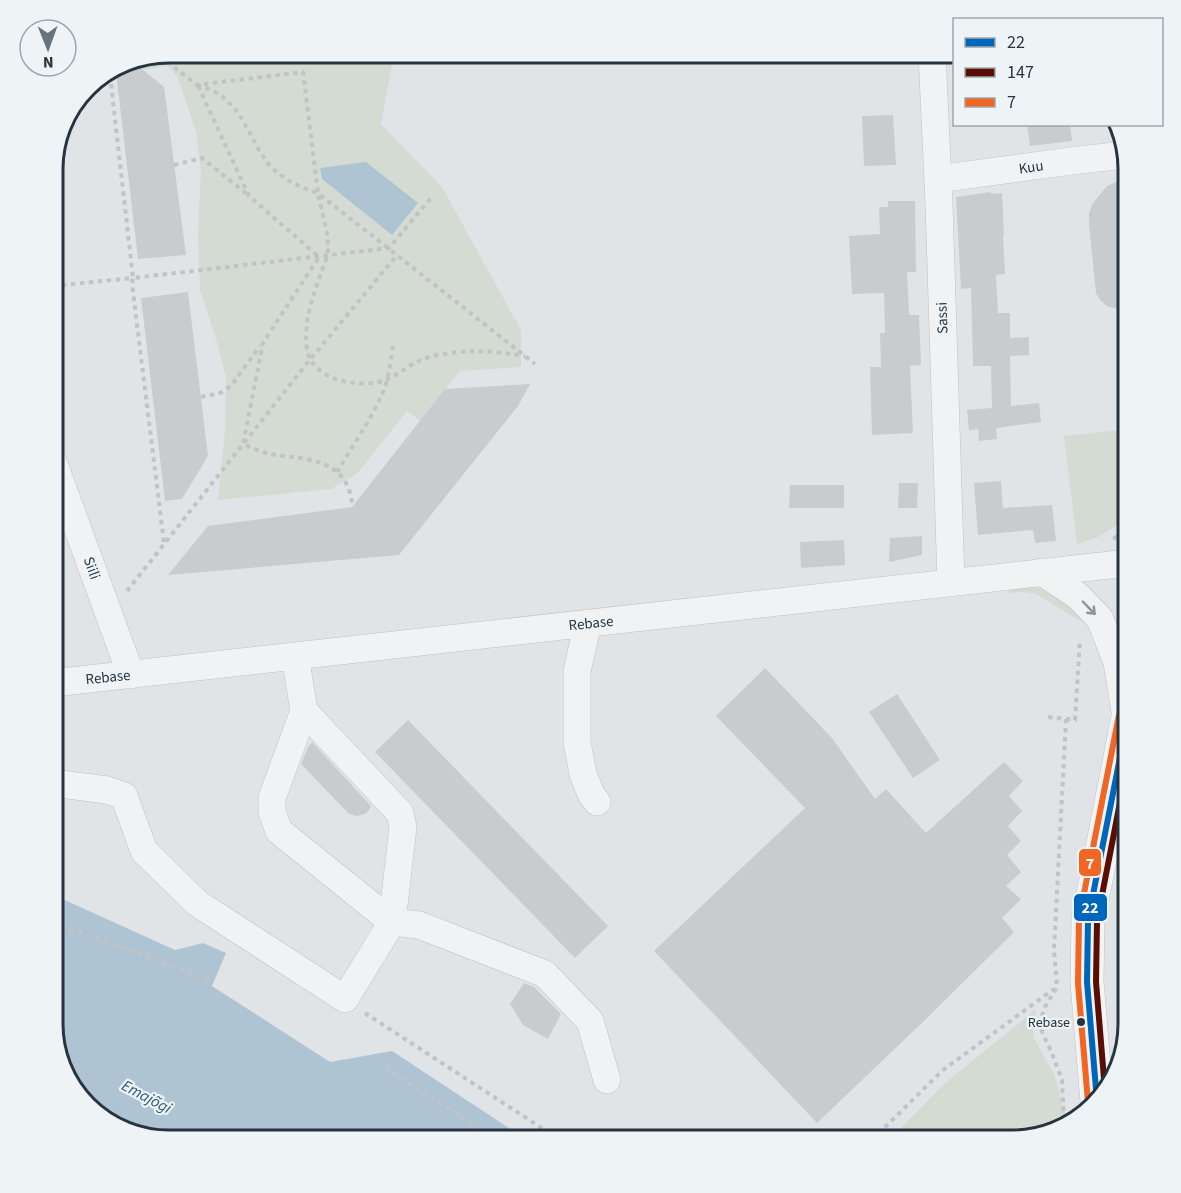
<svg xmlns="http://www.w3.org/2000/svg" width="1181" height="1193" viewBox="0 0 1181 1193" font-family="'Source Sans 3',sans-serif">
<rect width="100%" height="100%" fill="#e1e4e7"/>
<!-- green -->
<path fill="#d3dbd2" d="M 169,53 L 394,53 L 381,124 L 442,187 L 521,330 L 521,367 L 460,371 L 420,421 L 407,411 L 357,474 L 331,489 L 218,500 L 225,430 L 226,377 L 216,339 L 200,290 L 198,234 L 201,171 L 196,131 L 177,76 L 167,66 L 143,70 L 137,65 Z
M 1128,409 L 1128,500 L 1119,524 L 1098,537 L 1077,544 L 1064,436 L 1123,430 Z
M 1028,586 L 1042,589 L 1055,593 L 1078,608 L 1084,621 L 1077,619 L 1036,594 L 1022,592 L 1008,593 L 1010,587 Z
M 1036,1009 L 1033,1036 L 1054,1074 L 1067,1120 L 1013,1140 L 889,1140 L 943,1085 Z"/>
<!-- water -->
<path fill="#aec4d3" d="M 366,162 L 418,203 L 392,235 L 322,179 L 320,168 Z
M 53,894 L 67,901 L 175,950 L 203,943 L 226,953 L 212,986 L 330,1062 L 392,1051 L 527,1140 L 169,1140 L 118,1129 L 81,1101 L 53,1025 Z"/>
<!-- building -->
<path fill="#c9cccf" d="M 137,65 L 164,87 L 186,255 L 138,259 L 116,72 Z
M 893,115 L 896,165 L 864,166 L 862,116 Z
M 1027,124 L 1070,124 L 1072,141 L 1030,146 Z
M 1128,177 L 1128,310 L 1118,309 L 1107,306 L 1100,300 L 1096,293 L 1089,224 L 1089,213 L 1093,203 L 1107,186 Z
M 991,192 L 991,194 L 1002,193 L 1004,235 L 1003,235 L 1005,274 L 996,275 L 998,313 L 1010,313 L 1010,338 L 1029,337 L 1029,355 L 1010,356 L 1011,406 L 1039,403 L 1041,422 L 996,428 L 997,439 L 979,441 L 978,429 L 969,430 L 967,410 L 992,408 L 991,366 L 973,366 L 971,288 L 961,289 L 956,197 Z
M 888,201 L 915,201 L 916,272 L 907,272 L 908,292 L 909,315 L 919,315 L 921,365 L 910,366 L 913,433 L 872,435 L 870,367 L 881,367 L 880,333 L 885,333 L 884,293 L 852,294 L 849,236 L 880,234 L 879,207 L 888,207 Z
M 188,292 L 208,456 L 182,499 L 165,501 L 141,298 Z
M 530,384 L 518,406 L 399,555 L 168,575 L 208,526 L 352,507 L 445,389 Z
M 1001,481 L 1003,508 L 1052,505 L 1056,541 L 1035,543 L 1033,530 L 978,535 L 974,483 Z
M 899,483 L 918,483 L 917,508 L 898,508 Z
M 790,485 L 844,485 L 844,508 L 789,508 Z
M 922,536 L 922,555 L 889,562 L 890,538 Z
M 844,540 L 845,565 L 801,568 L 800,542 Z
M 765,668 L 832,738 L 875,799 L 886,789 L 926,833 L 1004,762 L 1023,781 L 1009,796 L 1022,811 L 1008,826 L 1021,841 L 1007,855 L 1021,872 L 1006,886 L 1021,899 L 1002,918 L 1014,932 L 924,1021 L 817,1123 L 654,951 L 805,808 L 716,716 Z
M 897,694 L 940,760 L 913,778 L 869,712 Z
M 408,720 L 608,926 L 575,958 L 375,752 Z
M 312,742 L 371,806 L 369,810 L 365,814 L 357,816 L 349,814 L 301,764 L 308,747 Z
M 524,983 L 534,987 L 561,1014 L 548,1039 L 523,1025 L 510,1004 Z"/>
<g fill="none" stroke-linecap="round" stroke-linejoin="round">
<!-- minor casing -->
<g stroke="#bfc2c5" stroke-width="28">
<path id="minor" d="M 932,53 L 939,204 L 951,583
M 938,179 L 1071,161 L 1124,155
M 53,461 L 131,675
M 1042,572 L 1078,596 L 1100,619 L 1117,662 L 1127,724
M 588,623 L 577,671 L 577,742 L 583,774 L 591,794 L 597,802
M 53,683 L 1128,563
M 304,711 L 400,813 L 403,827 L 392,922 L 419,925 L 545,974 L 590,1021 L 607,1080
M 53,783 L 107,790 L 124,796 L 144,851 L 197,903 L 345,999 L 392,922 L 279,831 L 272,812 L 272,798 L 304,711 L 295,656"/>
</g>
<!-- major casing -->
<g stroke="#bdc1c5" stroke-width="34">
<path id="major" d="M 1097,1101 L 1087,982 L 1088,920 L 1128,717"/>
</g>
<!-- path -->
<path stroke="#c0c4c7" stroke-width="4" stroke-dasharray="4.5 4.5" stroke-linecap="butt" d="M 160,56 L 197,85 L 303,72 L 318,193 L 535,364
M 110,75 L 133,278 L 389,248 L 431,198
M 197,85 C 203,87 209,89 215,92 C 240,105 249,135 264,158 C 276,176 298,187 318,193 C 321,211 328,228 328,247 C 328,256 324,265 321,273 C 313,297 303,323 307,349 C 312,381 360,389 386,380 C 391,378 397,374 402,371 C 414,363 424,357 439,355 C 468,349 496,351 525,356
M 198,86 L 249,196 L 319,257 L 263,343 L 243,444 C 252,448 261,452 270,454 C 300,459 340,457 350,493 C 352,498 352,503 352,507
M 174,165 L 202,158 L 248,195
M 53,286 L 133,278 L 132,284 L 164,543
M 1128,319 L 1128,320
M 201,397 L 220,393 L 231,386 L 260,346
M 337,472 C 353,445 373,417 385,387 C 389,374 391,360 393,346
M 1113,539 L 1119,535 L 1128,526
M 127,591 L 304,367 L 397,255
M 1119,604 L 1120,588
M 1048,717 L 1066,719 L 1054,950 L 1057,987 L 1045,1007 L 1041,1019 L 1042,1032 L 1051,1051 L 1062,1080 L 1064,1121
M 1066,719 L 1075,720 L 1080,640
M 53,922 L 213,981
M 365,1013 L 560,1140
M 385,1068 L 497,1140
M 872,1140 L 943,1070 L 1054,989"/>
<!-- minor -->
<use href="#minor" stroke="#f1f2f3" stroke-width="27"/>
<!-- major -->
<use href="#major" stroke="#f5f5f6" stroke-width="33"/>
<!-- bus-1 casing -->
<g stroke="#eef3f6" stroke-width="10">
<path id="bus-1" d="M 1097,1101 L 1087,982 L 1088,920 L 1128,717"/>
</g>
<!-- bus-2 casing -->
<g stroke="#eef3f6" stroke-width="10">
<path id="bus-2" d="M 1105,1091 L 1096,982 L 1097,921 L 1128,761"/>
</g>
<!-- bus-3 casing -->
<g stroke="#eef3f6" stroke-width="10">
<path id="bus-3" d="M 1088,1102 L 1078,983 L 1079,919 L 1119,715"/>
</g>
<!-- bus-1 -->
<use href="#bus-1" stroke="#0065bd" stroke-width="6"/>
<!-- bus-2 -->
<use href="#bus-2" stroke="#5a0e03" stroke-width="6"/>
<!-- bus-3 -->
<use href="#bus-3" stroke="#f26522" stroke-width="6"/>
</g>
<!-- one-way arrows -->
<defs><path id="oneway-shaft" d="M-6 0H5M1.5-3L5.5 0L1.5 3" fill="none" stroke-width="1.6" stroke-linecap="round" stroke-linejoin="round" transform="scale(1.5)"/></defs>
<use stroke="#8c939a" href="#oneway-shaft" transform="translate(1089 608) rotate(46)"/>
<!-- markers -->
<circle fill="#273440" stroke="#eef3f6" stroke-width="2" cx="1081" cy="1022" r="5"/>
<g text-anchor="middle" stroke-width="4.5" stroke-linejoin="round" paint-order="stroke">
<!-- bus labels -->
<g font-size="14" fill="#273440" stroke="#eef3f6" text-anchor="end">
<text x="1070" y="1027">Rebase</text>
</g>
<!-- street labels -->
<g font-size="15" fill="#273440" stroke="#eef3f6">
<text transform="translate(1031 167) rotate(-8)" y="5">Kuu</text>
<text transform="translate(942 318) rotate(-92)" y="5">Sassi</text>
<text transform="translate(92 568) rotate(70)" y="5">Siili</text>
<text transform="translate(591 623) rotate(-6)" y="5">Rebase</text>
<text transform="translate(108 677) rotate(-6)" y="5">Rebase</text>
</g>
<!-- water labels -->
<g font-size="16" font-style="italic" fill="#305876" stroke="#eef3f6">
<text transform="translate(147 1096) rotate(28)" y="6">Emajõgi</text>
</g>
</g>
<!-- crop -->
<path d="M0 0H1181V1193H0ZM169 63H1012A106 106 0 0 1 1118 169V1024A106 106 0 0 1 1012 1130H169A106 106 0 0 1 63 1024V169A106 106 0 0 1 169 63Z" fill="#eef3f6" fill-rule="evenodd"/>
<path fill="none" stroke="#273440" stroke-width="3" d="M169 63H1012A106 106 0 0 1 1118 169V1024A106 106 0 0 1 1012 1130H169A106 106 0 0 1 63 1024V169A106 106 0 0 1 169 63Z"/>
<g stroke="#eef3f6" stroke-width="2">
<rect x="1078" y="848" width="24" height="29" rx="6" fill="#f26522"/>
<rect x="1073" y="893" width="35" height="29" rx="6" fill="#0065bd"/>
</g>
<g font-size="16" text-anchor="middle" font-weight="bold" fill="#fff">
<text x="1090" y="869">7</text>
<text x="1090" y="913">22</text>
</g>
<!-- legend -->
<rect x="953" y="18" width="210" height="108" fill="#eef3f6" stroke="#9ea7ad" stroke-width="1.5"/>
<rect x="965" y="38" width="30" height="9" fill="#0065bd" stroke="#9ea7ad" stroke-width="1.5"/>
<text x="1007" y="48" font-size="18" fill="#273440">22</text>
<rect x="965" y="68" width="30" height="9" fill="#5a0e03" stroke="#9ea7ad" stroke-width="1.5"/>
<text x="1007" y="78" font-size="18" fill="#273440">147</text>
<rect x="965" y="98" width="30" height="9" fill="#f26522" stroke="#9ea7ad" stroke-width="1.5"/>
<text x="1007" y="108" font-size="18" fill="#273440">7</text>
<!-- north arrow -->
<g transform="translate(48 48) rotate(179)"><circle r="28" fill="#eef3f6" stroke="#9ea7ad" stroke-width="1.5"/>
<path d="M0-4.5L10 22L0 15L-10 22Z" fill="#68727a"/>
<text y="-9" font-size="16" font-weight="bold" text-anchor="middle" fill="#273440">N</text>
</g>
</svg>
